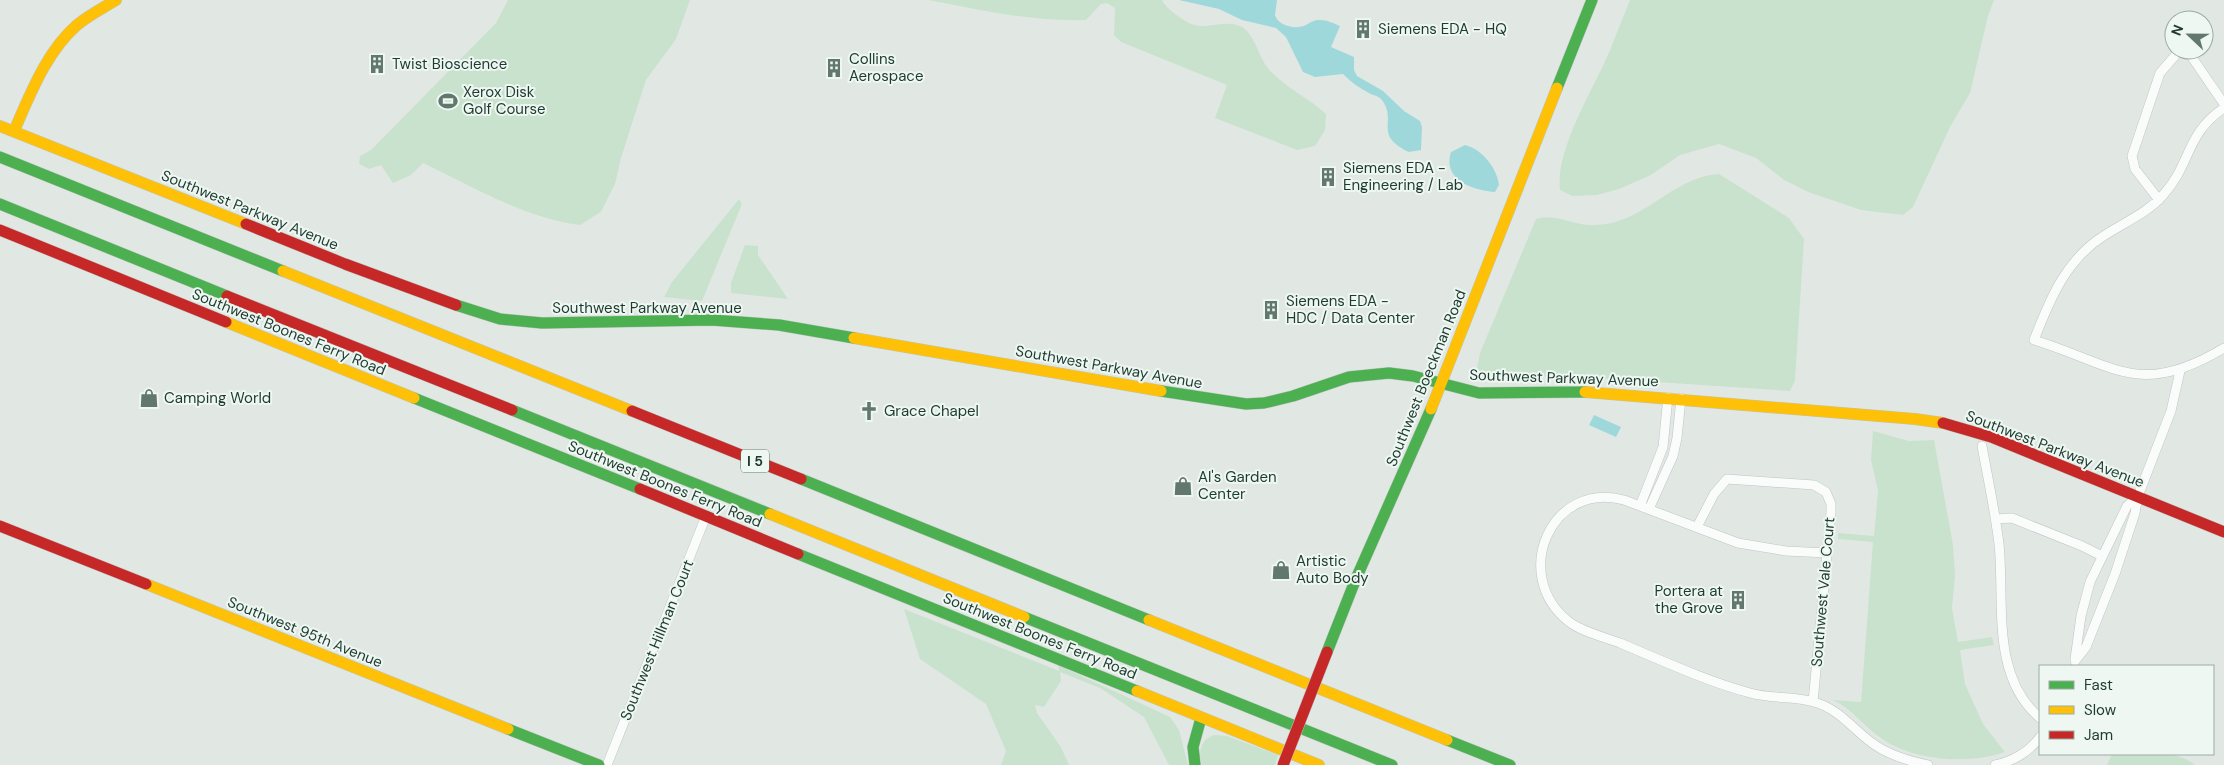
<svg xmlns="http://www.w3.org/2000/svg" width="2224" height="765" viewBox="0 0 2224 765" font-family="'DM Sans',sans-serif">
<rect width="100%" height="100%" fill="#e1e8e4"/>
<!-- green -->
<path fill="#c9e2cd" d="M 508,0 L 690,0 L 676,39 L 646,80 L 621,158 L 615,184 L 601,212 L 580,225 C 527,219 471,186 423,163 L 411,175 L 393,183 L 381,165 L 369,169 L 359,164 L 360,156 L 371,150 L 496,23 Z
M 928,0 L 1162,0 C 1165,8 1186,23 1195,25 C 1209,29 1225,20 1240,26 C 1254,32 1258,55 1267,67 C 1283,87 1308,97 1326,114 L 1325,130 L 1315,146 L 1297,150 L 1215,118 L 1227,85 L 1121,42 L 1114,35 L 1115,8 L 1107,3 L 1101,4 L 1086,20 C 1032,22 981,10 928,0 Z
M 1630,0 L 1994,0 L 1988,16 L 1970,93 L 1950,127 L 1913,207 L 1903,215 L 1861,210 L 1808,192 L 1784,180 L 1756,158 L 1719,144 L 1680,155 L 1651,175 L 1619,189 L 1597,195 L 1572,196 L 1560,190 C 1555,151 1591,93 1607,57 C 1615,38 1622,19 1630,0 Z
M 1719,174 L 1789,218 L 1804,239 L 1795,381 L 1790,391 L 1567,376 L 1499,378 L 1483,375 L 1477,368 L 1480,353 L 1536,219 C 1551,214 1565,221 1581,224 C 1590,226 1606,225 1615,222 C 1652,212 1679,176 1719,174 Z
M 739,199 L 742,204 L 702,301 L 664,297 L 672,282 Z
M 745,245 L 758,246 L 758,255 L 788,299 L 731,293 L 731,283 Z
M 1873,431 L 1909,441 L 1934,440 L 1953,545 L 1955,575 L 1952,608 L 1958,642 L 1992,637 L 1994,645 L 1960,650 L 1965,684 L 1983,724 L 2005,752 C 1968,765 1910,761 1878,736 C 1862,724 1852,709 1833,700 L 1861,702 L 1873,542 L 1838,539 L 1838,533 L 1874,536 L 1878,491 L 1871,460 Z
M 904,609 L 1059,671 L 1058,665 L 1170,717 L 1179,730 L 1188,765 L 1169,765 L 1144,717 L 1100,688 L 1060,672 L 1061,681 L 1044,707 L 1035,705 L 1037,713 L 1061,747 L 1069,765 L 1001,765 L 1006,751 L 986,704 L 920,659 Z
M 1214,735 L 1227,736 L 1278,755 L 1275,765 L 1202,765 C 1198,752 1200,740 1214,735 Z
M 2112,754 C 2139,754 2174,747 2195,765 L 2107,765 Z"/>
<!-- water -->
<path fill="#9ed8da" d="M 1179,0 L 1277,0 L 1275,15 C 1278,26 1296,30 1306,25 C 1311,22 1314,20 1320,20 C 1327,20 1333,23 1340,26 L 1331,47 L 1354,57 L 1354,70 L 1357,76 L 1383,91 L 1404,111 L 1420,121 L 1422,127 L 1421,150 L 1409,152 C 1372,134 1398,122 1382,100 C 1378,95 1374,96 1369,93 C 1359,88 1351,82 1343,74 L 1315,77 L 1303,72 L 1286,37 L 1276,28 L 1242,20 L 1219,9 Z
M 1465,145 C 1482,149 1497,168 1499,185 L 1495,192 C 1473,190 1442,180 1451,152 Z
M 1594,415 L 1621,427 L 1616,437 L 1589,425 Z"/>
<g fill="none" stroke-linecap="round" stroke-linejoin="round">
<!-- street casing -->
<g stroke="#bec5c1" stroke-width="10">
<path id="street" d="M 2169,33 L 2174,37
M 2187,50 L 2224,104
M 2224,108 C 2186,133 2191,164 2164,194 C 2149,212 2125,222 2105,235 C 2066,259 2050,299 2034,340 C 2115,365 2139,399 2224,348
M 2159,200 L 2135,169 L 2132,156 L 2160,73 L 2180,50
M 1982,446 C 1988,479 1995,511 1999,544 C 2005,601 1990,676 2040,718
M 1640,506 L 1663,447 L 1668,397
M 1649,509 L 1673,456 L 1677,438 L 1681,398
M 1995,519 L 2012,518 L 2082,546 L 2102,556
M 1697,527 L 1714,494 L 1727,479 L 1814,485 L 1826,492 L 1831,504 L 1831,512 L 1813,702
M 1827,553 L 1786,551 L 1738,543 L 1624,500 C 1552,480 1510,574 1568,621 C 1582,632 1604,637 1620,643 C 1663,661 1706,681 1750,693 C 1771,699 1794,696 1814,702 C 1840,709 1854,731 1875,745 C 1891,756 1909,761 1928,765
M 2075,659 L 2081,616 L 2090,582 L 2127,506 L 2138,496
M 2075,661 L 2086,647 L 2115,574 L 2135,513 L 2138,496 L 2171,411 L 2180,371
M 607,765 L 706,516
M 1995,765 C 2012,762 2030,751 2040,737"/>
</g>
<!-- fast casing -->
<g stroke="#bdc5c1" stroke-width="12">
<path id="fast" d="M 1557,88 L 1592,0
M 0,157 L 283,271
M 0,204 L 227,296
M 456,305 L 500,319 L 542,323 L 712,320 L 779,325 L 854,338
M 1161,391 L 1246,404 L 1264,403 L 1293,396 L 1349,377 L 1389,373 L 1413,376 L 1479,393 L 1585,392
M 414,398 L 640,489
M 512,410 L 770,514
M 801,479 L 1149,620
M 798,554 L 1137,691
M 1024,617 L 1392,765
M 1327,652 L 1355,581 L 1431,409
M 508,729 L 599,765
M 1447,740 L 1510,765
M 1195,765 L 1193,747 L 1201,718"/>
</g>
<!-- slow casing -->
<g stroke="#bdc5c1" stroke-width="12">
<path id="slow" d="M 0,126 L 246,224
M 14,131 C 30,95 46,52 77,25 C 89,15 103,8 116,0
M 283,271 L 632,411
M 226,322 L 414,398
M 854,338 L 1161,391
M 1585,392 L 1915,419 L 1943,423
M 1431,409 L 1557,88
M 770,514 L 1024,617
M 146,584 L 508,729
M 1149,620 L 1447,740
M 1137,691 L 1319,765"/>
</g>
<!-- jam casing -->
<g stroke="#bdc5c1" stroke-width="12">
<path id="jam" d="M 246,224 L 345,264 L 456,305
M 0,230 L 226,322
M 227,296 L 512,410
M 632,411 L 801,479
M 1943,423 L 1991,437 L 2224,532
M 640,489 L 798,554
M 0,526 L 146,584"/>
</g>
<!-- street -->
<use href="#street" stroke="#fafcfb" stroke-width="9"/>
<!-- fast -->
<use href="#fast" stroke="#4caf50" stroke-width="11"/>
<!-- slow -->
<use href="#slow" stroke="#ffc107" stroke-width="11"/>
<!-- jam -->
<use href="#jam" stroke="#c62828" stroke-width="11"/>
<!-- jam-bridge casing -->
<g stroke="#bdc5c1" stroke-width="12" stroke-linecap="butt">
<path id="jam-bridge" d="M 1283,765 L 1327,652"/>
</g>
<!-- jam-bridge -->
<use href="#jam-bridge" stroke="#c62828" stroke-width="11"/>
</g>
<!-- icons -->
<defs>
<g id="building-bare" transform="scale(1.5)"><path d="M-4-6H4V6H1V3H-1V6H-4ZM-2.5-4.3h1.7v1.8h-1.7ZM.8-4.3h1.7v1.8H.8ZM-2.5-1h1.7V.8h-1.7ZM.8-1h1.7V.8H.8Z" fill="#62786f" stroke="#eef7f2" stroke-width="2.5" paint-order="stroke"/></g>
<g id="stadium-bare" transform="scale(1.5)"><path d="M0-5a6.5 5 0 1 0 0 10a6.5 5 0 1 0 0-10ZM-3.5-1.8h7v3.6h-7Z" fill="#62786f" stroke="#eef7f2" stroke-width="2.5" paint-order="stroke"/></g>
<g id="shop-bare" transform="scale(1.5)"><path d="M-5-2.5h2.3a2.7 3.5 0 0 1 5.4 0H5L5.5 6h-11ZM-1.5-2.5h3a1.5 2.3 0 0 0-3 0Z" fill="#62786f" stroke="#eef7f2" stroke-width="2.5" paint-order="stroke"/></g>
<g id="church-bare" transform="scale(1.5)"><path d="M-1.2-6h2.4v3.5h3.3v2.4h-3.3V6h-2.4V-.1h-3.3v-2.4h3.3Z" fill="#62786f" stroke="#eef7f2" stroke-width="2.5" paint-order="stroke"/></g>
</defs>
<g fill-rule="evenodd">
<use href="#building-bare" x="1363" y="29"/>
<use href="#building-bare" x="377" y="64"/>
<use href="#building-bare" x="834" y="68"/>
<use href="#stadium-bare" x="448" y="101"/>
<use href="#building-bare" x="1328" y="177"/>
<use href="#building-bare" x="1271" y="310"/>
<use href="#shop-bare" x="149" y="398"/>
<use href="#church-bare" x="869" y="411"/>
<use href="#shop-bare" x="1183" y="486"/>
<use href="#shop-bare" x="1281" y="570"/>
<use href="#building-bare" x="1738" y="600"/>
</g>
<g text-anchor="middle" stroke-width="4" stroke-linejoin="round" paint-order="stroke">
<!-- shield labels -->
<rect fill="#eef7f2" stroke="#5c736a" stroke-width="1" x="741" y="449.5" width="28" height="23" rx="4"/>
<g font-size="14" font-weight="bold" fill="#1e3b30">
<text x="755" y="466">I 5</text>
</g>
<!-- poi labels -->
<g font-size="15" fill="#1e3b30" stroke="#eef7f2" text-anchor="start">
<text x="1378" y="34">Siemens EDA - HQ</text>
<text x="849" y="64">Collins<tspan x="849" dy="17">Aerospace</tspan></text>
<text x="392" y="69">Twist Bioscience</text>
<text x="463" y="97">Xerox Disk<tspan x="463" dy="17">Golf Course</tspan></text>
<text x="1343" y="173">Siemens EDA -<tspan x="1343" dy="17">Engineering / Lab</tspan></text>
<text x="1286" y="306">Siemens EDA -<tspan x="1286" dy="17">HDC / Data Center</tspan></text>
<text x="164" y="403">Camping World</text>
<text x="884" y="416">Grace Chapel</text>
<text x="1198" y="482">Al's Garden<tspan x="1198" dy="17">Center</tspan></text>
<text x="1296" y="566">Artistic<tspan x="1296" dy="17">Auto Body</tspan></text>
<text x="1723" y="596" text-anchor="end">Portera at<tspan x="1723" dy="17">the Grove</tspan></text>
</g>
<!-- street labels -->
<g font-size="15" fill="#1e3b30" stroke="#eef7f2">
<text transform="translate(250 210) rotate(22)" y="5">Southwest Parkway Avenue</text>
<text x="647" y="313">Southwest Parkway Avenue</text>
<text transform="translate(289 332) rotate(22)" y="5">Southwest Boones Ferry Road</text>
<text transform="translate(1109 367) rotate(10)" y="5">Southwest Parkway Avenue</text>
<text transform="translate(1426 378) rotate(-68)" y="5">Southwest Boeckman Road</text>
<text transform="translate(1564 378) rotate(2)" y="5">Southwest Parkway Avenue</text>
<text transform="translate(2055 449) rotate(21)" y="5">Southwest Parkway Avenue</text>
<text transform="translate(665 484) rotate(22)" y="5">Southwest Boones Ferry Road</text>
<text transform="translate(1823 592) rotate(-85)" y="5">Southwest Vale Court</text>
<text transform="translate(305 632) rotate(22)" y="5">Southwest 95th Avenue</text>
<text transform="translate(1040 636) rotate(22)" y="5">Southwest Boones Ferry Road</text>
<text transform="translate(657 640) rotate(-68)" y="5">Southwest Hillman Court</text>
</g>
</g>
<!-- legend -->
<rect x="2039" y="665" width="175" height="90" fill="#eef7f2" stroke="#9baca4"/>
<rect x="2049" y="681" width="25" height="8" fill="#4caf50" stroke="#9baca4"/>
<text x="2084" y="690" font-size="15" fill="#1e3b30">Fast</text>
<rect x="2049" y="706" width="25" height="8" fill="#ffc107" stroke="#9baca4"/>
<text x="2084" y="715" font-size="15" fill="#1e3b30">Slow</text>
<rect x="2049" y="731" width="25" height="8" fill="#c62828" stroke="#9baca4"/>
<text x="2084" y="740" font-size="15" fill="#1e3b30">Jam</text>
<!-- north arrow -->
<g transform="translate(2189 35) rotate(292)"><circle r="24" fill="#eef7f2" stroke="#9baca4"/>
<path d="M0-4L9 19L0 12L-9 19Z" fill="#62786f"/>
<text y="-8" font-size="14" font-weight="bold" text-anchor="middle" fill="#1e3b30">N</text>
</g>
</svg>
